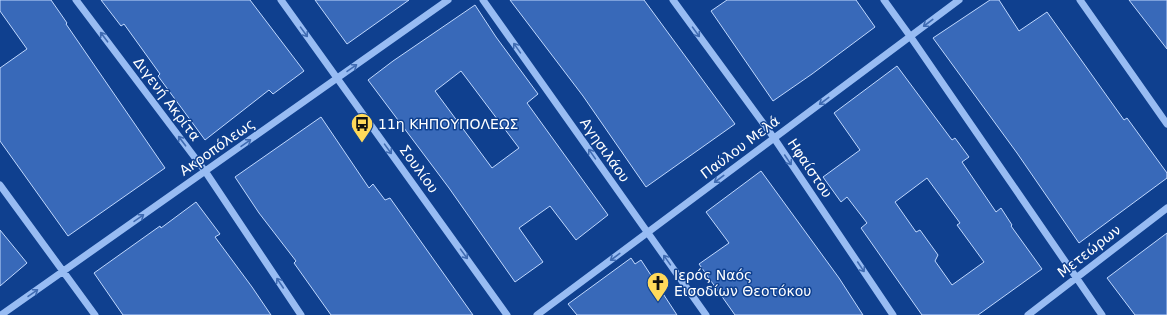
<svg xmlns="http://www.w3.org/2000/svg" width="1167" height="315" viewBox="0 0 1167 315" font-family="'DejaVu Sans',sans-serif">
<rect width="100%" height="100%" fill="#0f408f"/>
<!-- building -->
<path fill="#3869b9" stroke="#c0d8fe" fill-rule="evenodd" d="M 0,0 L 51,0 L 67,23 L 66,24 L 165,168 L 68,236 L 0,141 L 0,68 L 27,49 L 0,11 Z
M 101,0 L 250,0 L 304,71 L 273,94 L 269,90 L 205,140 L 158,76 L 160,74 L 124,24 L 121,26 Z
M 315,0 L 409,0 L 347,44 Z
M 510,0 L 644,0 L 735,124 L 646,187 L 583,96 Z
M 727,0 L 856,0 L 875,27 L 812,74 L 773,101 L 711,11 Z
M 990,0 L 999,0 L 1019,31 L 1047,12 L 1124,120 L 1127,118 L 1167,173 L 1167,178 L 1079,243 L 1017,153 L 933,38 Z
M 1129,0 L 1167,0 L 1167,49 Z
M 475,5 L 496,37 L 538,94 L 527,103 L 608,215 L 576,240 L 550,206 L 519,228 L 543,262 L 515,282 L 449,188 L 368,80 L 393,61 ZM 461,71 L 519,148 L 492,168 L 435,91 Z
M 897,66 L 952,140 L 955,138 L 969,157 L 962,162 L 996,212 L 1001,208 L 1012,225 L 1011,226 L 1042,269 L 978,315 L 922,315 L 861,228 L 867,223 L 847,197 L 841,202 L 823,177 L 860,150 L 834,113 ZM 927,178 L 960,223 L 957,225 L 984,262 L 952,285 L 935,261 L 938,255 L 920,230 L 916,232 L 895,202 Z
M 321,117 L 369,188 L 373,184 L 385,200 L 390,198 L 473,315 L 331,315 L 294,263 L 296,261 L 259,213 L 235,177 Z
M 761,171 L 839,278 L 863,315 L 735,315 L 699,264 L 729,243 L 706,212 Z
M 196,202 L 220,234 L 215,237 L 252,287 L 271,315 L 123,315 L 94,273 L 160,226 L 161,228 Z
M 0,230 L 27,263 L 0,286 Z
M 1167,233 L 1167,315 L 1135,315 L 1107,278 Z
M 631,258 L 635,264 L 641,260 L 677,315 L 577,315 L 568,304 Z"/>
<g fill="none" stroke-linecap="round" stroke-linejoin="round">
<!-- minor -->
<path stroke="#98bcf3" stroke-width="7" d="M 76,0 L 205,171 L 301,315
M 281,0 L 507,315
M 483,0 L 706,315
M 673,0 L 774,138 L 893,315
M 884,0 L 910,36 L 1102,315
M 1080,0 L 1167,124
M 0,185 L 95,315
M 1,315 L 448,0
M 537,315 L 959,0
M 1028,315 L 1167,208"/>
</g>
<!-- one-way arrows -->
<defs><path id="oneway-shaft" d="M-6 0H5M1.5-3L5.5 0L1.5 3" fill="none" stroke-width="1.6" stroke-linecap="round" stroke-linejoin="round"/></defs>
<g stroke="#3f6bb2">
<use href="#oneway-shaft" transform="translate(928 23) rotate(143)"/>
<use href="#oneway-shaft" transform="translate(304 32) rotate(54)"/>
<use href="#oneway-shaft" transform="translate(696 32) rotate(54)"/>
<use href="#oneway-shaft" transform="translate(104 37) rotate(-127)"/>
<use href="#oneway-shaft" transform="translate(517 48) rotate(-125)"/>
<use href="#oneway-shaft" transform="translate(352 68) rotate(-35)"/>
<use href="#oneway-shaft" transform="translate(824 101) rotate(143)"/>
<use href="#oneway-shaft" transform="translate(182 141) rotate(-127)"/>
<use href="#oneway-shaft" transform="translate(246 143) rotate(-35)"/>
<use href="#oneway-shaft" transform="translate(388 149) rotate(54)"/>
<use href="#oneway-shaft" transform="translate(592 154) rotate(-125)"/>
<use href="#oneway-shaft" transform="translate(788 160) rotate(56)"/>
<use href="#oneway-shaft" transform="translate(719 179) rotate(143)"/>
<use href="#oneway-shaft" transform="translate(139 218) rotate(-35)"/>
<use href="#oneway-shaft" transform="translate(464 254) rotate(54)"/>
<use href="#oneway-shaft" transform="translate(615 257) rotate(143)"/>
<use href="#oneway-shaft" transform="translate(667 260) rotate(-125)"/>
<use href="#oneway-shaft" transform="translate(861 267) rotate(56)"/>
<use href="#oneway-shaft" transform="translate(280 283) rotate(-124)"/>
<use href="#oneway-shaft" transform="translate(33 293) rotate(-35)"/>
</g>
<!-- icons -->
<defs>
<g id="bus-pin" transform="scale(1.15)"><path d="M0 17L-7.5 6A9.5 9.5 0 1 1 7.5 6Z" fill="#ffd95a" stroke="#0f408f"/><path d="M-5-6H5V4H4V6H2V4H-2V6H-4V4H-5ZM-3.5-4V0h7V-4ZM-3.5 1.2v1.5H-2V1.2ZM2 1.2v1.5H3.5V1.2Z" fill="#111"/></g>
<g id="church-pin" transform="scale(1.15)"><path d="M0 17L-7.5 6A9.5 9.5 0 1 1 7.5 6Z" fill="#ffd95a" stroke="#0f408f"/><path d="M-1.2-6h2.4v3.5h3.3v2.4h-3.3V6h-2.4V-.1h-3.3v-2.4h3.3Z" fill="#111"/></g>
</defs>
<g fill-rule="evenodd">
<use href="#bus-pin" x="362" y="124"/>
<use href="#church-pin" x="658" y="283"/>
</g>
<g text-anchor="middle" stroke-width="3" stroke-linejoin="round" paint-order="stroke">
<!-- street labels -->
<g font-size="14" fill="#fff" stroke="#0f408f">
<text transform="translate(167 99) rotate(53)" y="5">Διγενή Ακρίτα</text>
<text transform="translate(217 147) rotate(-35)" y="5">Ακροπόλεως</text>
<text transform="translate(740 147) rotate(-37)" y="5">Παύλου Μελά</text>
<text transform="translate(605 150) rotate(55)" y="5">Αγησιλάου</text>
<text transform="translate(810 168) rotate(56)" y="5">Ηφαίστου</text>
<text transform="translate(419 169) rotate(54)" y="5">Σουλίου</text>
<text transform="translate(1089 251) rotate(-38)" y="5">Μετεώρων</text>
</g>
<!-- poi labels -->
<g font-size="14" fill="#fff" stroke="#0f408f" text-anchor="start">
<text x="378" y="129">11η ΚΗΠΟΥΠΟΛΕΩΣ</text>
<text x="674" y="280">Ιερός Ναός<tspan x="674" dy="16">Εισοδίων Θεοτόκου</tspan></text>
</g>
</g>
</svg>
